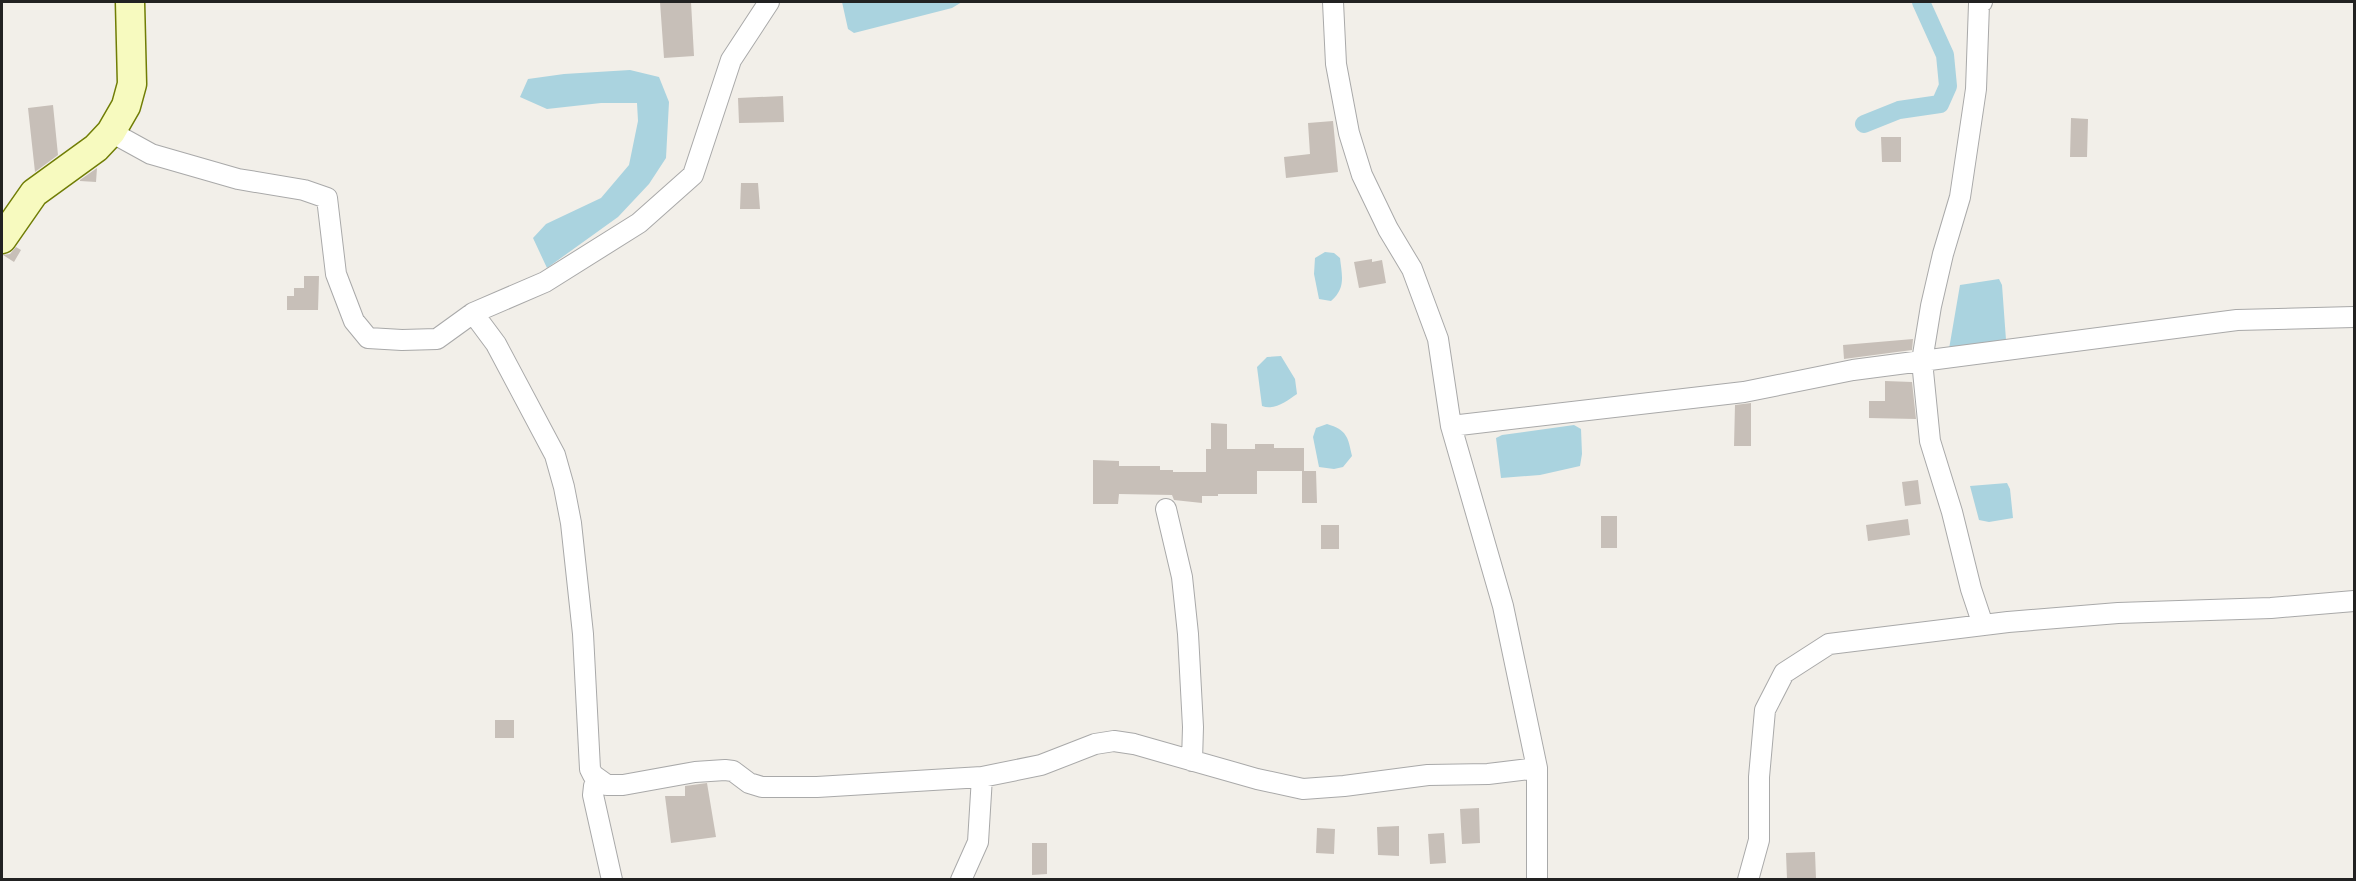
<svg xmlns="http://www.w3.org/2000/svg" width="2356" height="881" viewBox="0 0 2356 881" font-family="'Titillium Web',sans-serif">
<rect width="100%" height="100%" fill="#f2efe9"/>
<!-- water -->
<path fill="#aad3df" d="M 842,2 L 962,2 L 952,8 L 854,33 L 848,29 Z
M 630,70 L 659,77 L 669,102 L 666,158 L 649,184 L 618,217 L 547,268 L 533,238 L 546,224 L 601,198 L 629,165 L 638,121 L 637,103 L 601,103 L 547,109 L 520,97 L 528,79 L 564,74 Z
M 1325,252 L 1334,253 L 1340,258 C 1342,276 1346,288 1331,301 L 1319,299 L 1314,274 L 1315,258 Z
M 1999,279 L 2002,285 L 2006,340 L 2003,343 L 1949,349 L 1960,285 Z
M 1281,356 L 1295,379 L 1297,394 C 1287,401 1274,411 1262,406 L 1257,367 L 1267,357 Z
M 1327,424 C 1347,430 1348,437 1352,456 L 1343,467 L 1334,469 L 1319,467 L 1313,437 L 1316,428 Z
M 1574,425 L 1581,429 L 1582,454 L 1580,466 L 1540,475 L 1501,478 L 1496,438 L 1502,435 Z
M 2007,483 L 2010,489 L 2013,518 L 1989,522 L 1979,520 L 1970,486 Z"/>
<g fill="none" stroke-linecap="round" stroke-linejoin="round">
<!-- canal -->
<path stroke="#aad3df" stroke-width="18" d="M 1864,124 L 1899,110 L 1940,104 L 1948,86 L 1945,55 L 1921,2"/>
</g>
<!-- building -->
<path fill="#c7bfb8" d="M 660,2 L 691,2 L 694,56 L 664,58 Z
M 783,96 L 784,122 L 739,123 L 738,98 Z
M 53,105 L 58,155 L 35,172 L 28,108 Z
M 2071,118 L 2088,119 L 2087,157 L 2070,157 Z
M 1333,121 L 1338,172 L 1286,178 L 1284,157 L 1310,154 L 1308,123 Z
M 1881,137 L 1901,137 L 1901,162 L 1882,162 Z
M 97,168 L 96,182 L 80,181 L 80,180 Z
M 741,183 L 758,183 L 760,209 L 740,209 Z
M 16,247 L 21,250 L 14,262 L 3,255 L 10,254 Z
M 1372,259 L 1372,262 L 1382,260 L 1386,283 L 1359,288 L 1354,262 Z
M 304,276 L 319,276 L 318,310 L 287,310 L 287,296 L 294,296 L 294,288 L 304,288 Z
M 1913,339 L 1912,350 L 1844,359 L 1843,345 Z
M 1885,381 L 1912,382 L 1916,419 L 1869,418 L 1869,401 L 1885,401 Z
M 1751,403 L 1751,446 L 1734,446 L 1735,405 Z
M 1211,423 L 1227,424 L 1227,449 L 1255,449 L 1255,444 L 1274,444 L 1274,448 L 1304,448 L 1304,471 L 1316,471 L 1317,503 L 1302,503 L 1302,471 L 1257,471 L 1257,494 L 1218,494 L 1218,496 L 1202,496 L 1202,503 L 1174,500 L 1172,495 L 1119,494 L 1118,504 L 1093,504 L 1093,460 L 1119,461 L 1119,466 L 1160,466 L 1160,470 L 1173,470 L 1173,472 L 1206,472 L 1206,449 L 1211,449 Z
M 1918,480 L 1921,504 L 1905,506 L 1902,482 Z
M 1601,516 L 1617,516 L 1617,548 L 1601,548 Z
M 1908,519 L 1910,535 L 1868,541 L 1866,525 Z
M 1321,525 L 1339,525 L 1339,549 L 1321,549 Z
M 495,720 L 514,720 L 514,738 L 495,738 Z
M 707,783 L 716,837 L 671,843 L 665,796 L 685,796 L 685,786 Z
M 1479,808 L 1480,843 L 1462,844 L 1460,809 Z
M 1399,826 L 1399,856 L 1378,855 L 1377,827 Z
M 1317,828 L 1335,829 L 1334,854 L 1316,853 Z
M 1444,833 L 1446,863 L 1430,864 L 1428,834 Z
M 1032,843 L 1047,843 L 1047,874 L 1032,875 Z
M 1815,852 L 1816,879 L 1787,879 L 1786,853 Z"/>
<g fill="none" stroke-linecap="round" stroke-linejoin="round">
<!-- street casing -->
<g stroke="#a9a9a9" stroke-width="22">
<path id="street" d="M 1333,2 L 1336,64 L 1349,133 L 1362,175 L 1388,229 L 1412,269 L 1438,339 L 1451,426 L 1503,606 L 1537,768 L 1537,880
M 1982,2 L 1979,4 L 1976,89 L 1960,197 L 1943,254 L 1931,306 L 1922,361 L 1930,441 L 1952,512 L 1971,589 L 1983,625
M 111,132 L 151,154 L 238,179 L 304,190 L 327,198 L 336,274 L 354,321 L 368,338 L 402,340 L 437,339 L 473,313 L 496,344 L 555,455 L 564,487 L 571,523 L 583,634 L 590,769 L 593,775 L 607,785 L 623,785 L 695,772 L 725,770 L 733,771 L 749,783 L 762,787 L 817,787 L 982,777 L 1041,765 L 1095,744 L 1114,741 L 1134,744 L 1257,779 L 1303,789 L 1344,786 L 1428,775 L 1488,774 L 1537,768
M 473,313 L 545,282 L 639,223 L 693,175 L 731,60 L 769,2
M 1451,426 L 1744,392 L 1853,370 L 2237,320 L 2354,317
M 1166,509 L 1182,577 L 1188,634 L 1193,727 L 1192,761
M 597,778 L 594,786 L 593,795 L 612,880
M 961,880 L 978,842 L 982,777
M 1748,880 L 1759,840 L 1759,777 L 1765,710 L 1784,673 L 1829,644 L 2008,622 L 2118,613 L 2271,608 L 2354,601"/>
</g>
<!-- secondary casing -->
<g stroke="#707d05" stroke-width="31">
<path id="secondary" d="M 2,239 L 34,193 L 96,148 L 111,132 L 126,106 L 132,84 L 130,2"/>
</g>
<!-- street -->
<use href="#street" stroke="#fff" stroke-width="20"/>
<!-- secondary -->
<use href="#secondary" stroke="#f7fabf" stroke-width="28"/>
</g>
<!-- border -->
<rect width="2356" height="881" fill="none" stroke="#222222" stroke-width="6"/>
</svg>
